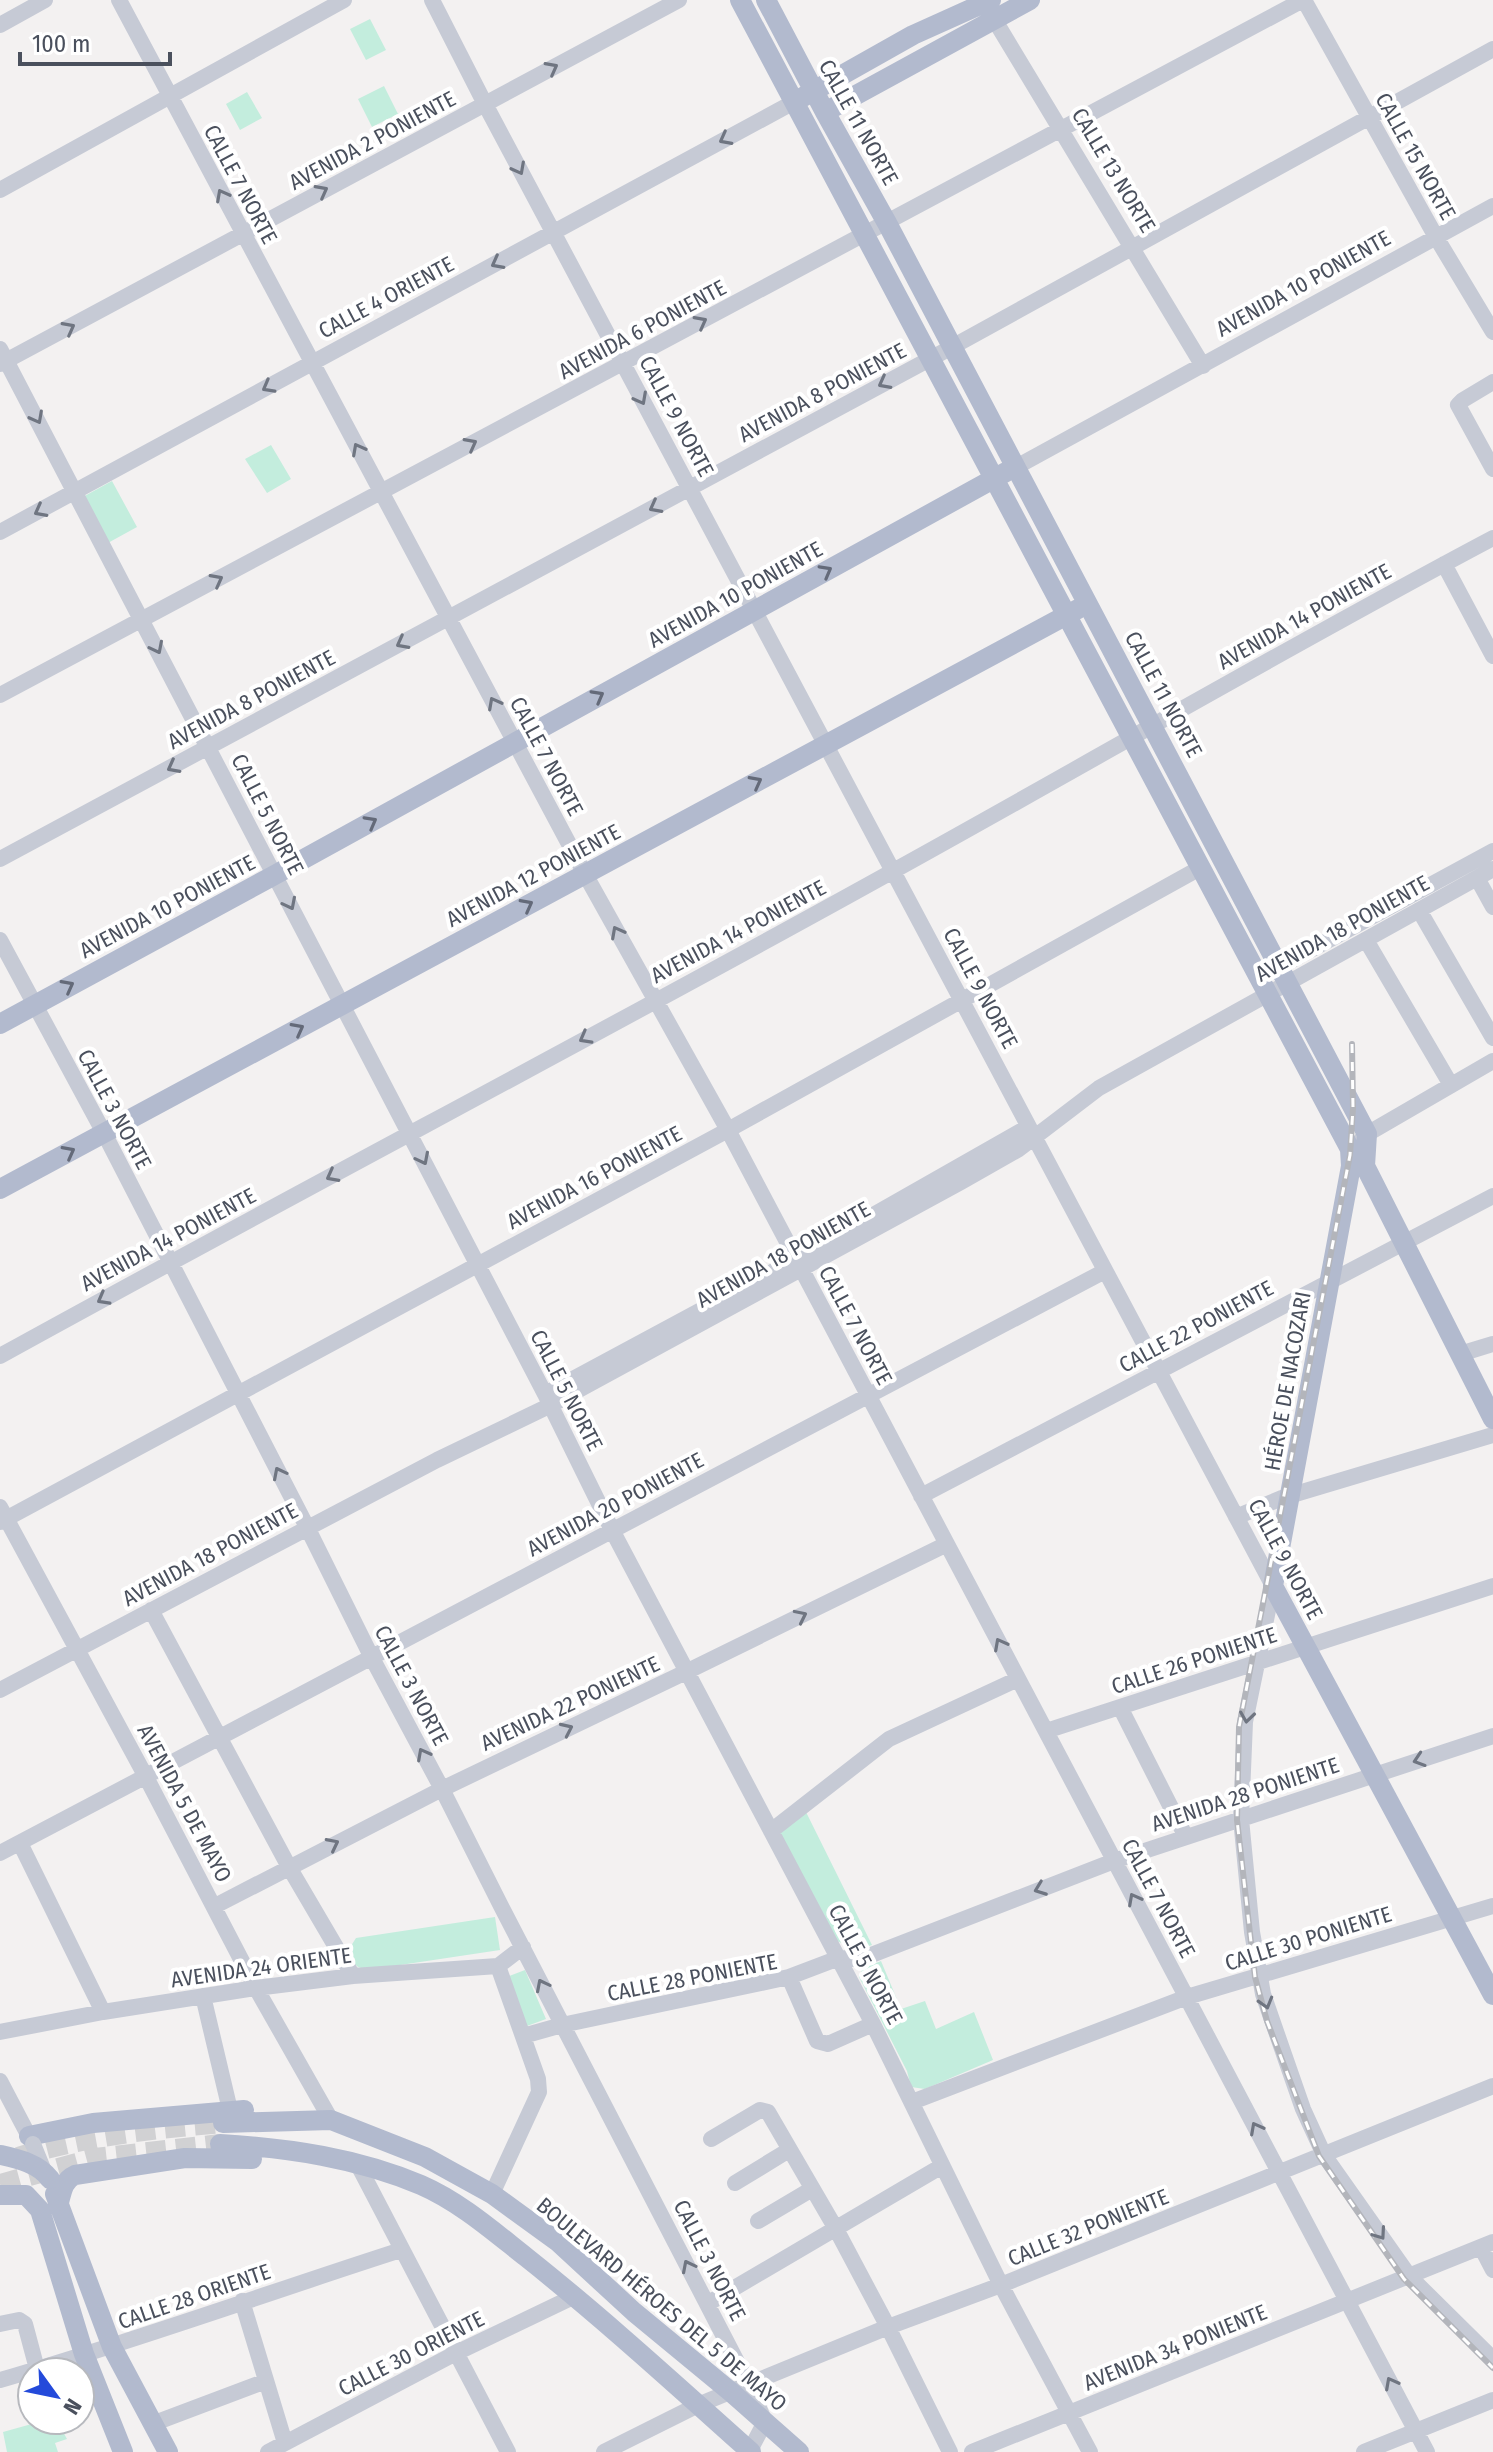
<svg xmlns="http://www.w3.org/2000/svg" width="1493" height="2452" viewBox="0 0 1493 2452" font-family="'Fira Sans Condensed',sans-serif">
<rect width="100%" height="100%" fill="#f3f1f1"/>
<!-- green -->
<path fill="#c3eddd" d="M 370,19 L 386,50 L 366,60 L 350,29 Z
M 384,86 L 398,114 L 372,127 L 358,99 Z
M 247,92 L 262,118 L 240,130 L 226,104 Z
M 271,445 L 291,479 L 267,493 L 245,459 Z
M 112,481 L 137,527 L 106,544 L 81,498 Z
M 806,1812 L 872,1945 C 859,1950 847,1946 835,1940 L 781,1844 L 779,1829 Z
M 495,1917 L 500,1950 L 367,1970 L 358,1967 L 349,1959 L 349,1949 L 356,1938 Z
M 881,1961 L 901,2009 L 925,2001 L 936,2029 L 974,2012 L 993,2060 L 925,2089 L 911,2087 L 907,2071 L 859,1977 L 862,1969 Z
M 525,1970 L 546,2019 L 527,2026 L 507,1977 Z
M 46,2420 L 75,2420 L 75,2424 L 62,2430 L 67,2439 L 55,2443 L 58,2452 L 7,2452 L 3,2432 Z"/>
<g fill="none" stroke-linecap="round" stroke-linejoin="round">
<!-- major-tunnel -->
<path stroke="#d1d1d3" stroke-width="20" stroke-dasharray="20 10" stroke-linecap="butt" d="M 18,2157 C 86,2136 153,2129 223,2123
M 0,2184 L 95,2158 L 220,2144"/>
<!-- minor -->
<path stroke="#c6cad5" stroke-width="16" d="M 119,0 L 585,874 L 728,1130 L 1427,2452
M 432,0 L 485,104 L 1273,1586 L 1245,1722 L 1241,1819 L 1252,1932 L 1263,1994 L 1303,2109 L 1324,2155 L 1410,2277 L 1493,2359
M 1304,0 L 1436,237 L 1493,332
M 994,19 L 1203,366
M 0,25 L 45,0
M 0,190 L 344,0
M 0,349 L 545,1394 L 612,1530 L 873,2024 L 1001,2285 L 1090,2452
M 0,364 L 679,0
M 1493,382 L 1463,400 L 1458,405 L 1493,469
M 1016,467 L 1493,206
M 0,532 L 794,102
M 1444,564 L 1493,656
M 0,695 L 1303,0
M 0,859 L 941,353 L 1493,49
M 1477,878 L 1493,907
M 1419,910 L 1493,1038
M 0,940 L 104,1133 L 309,1531 L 372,1658 L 442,1789 L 501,1906 L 749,2385 L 765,2422 L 749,2452
M 1366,940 L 1451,1085
M 1281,966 L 1493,851
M 1361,1140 L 1367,1134 L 1493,1061
M 1460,1354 L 1493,1344
M 0,1356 C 297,1192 598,1035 895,870 C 1094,760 1291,645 1493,538
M 545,1394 L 796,1259 L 1028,1127
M 921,1496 L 1493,1196
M 0,1507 L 146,1777 L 256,1988 L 331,2120
M 1236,1517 L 1282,1498 L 1493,1435
M 0,1522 L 728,1130 L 1200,868
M 151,1610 L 289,1867 L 353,1976
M 0,1690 L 437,1460 L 551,1405 L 961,1182 L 1019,1149 L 1099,1088 L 1493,869
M 1120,1707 L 1186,1837
M 1046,1731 L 1493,1586
M 771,1831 L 889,1739 L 1018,1679
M 20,1843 L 103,2012
M 0,1853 L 1105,1271
M 215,1906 L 442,1789 L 688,1671 L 947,1544
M 789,1977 L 817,2041 L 828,2044 L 873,2024
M 203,1996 L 230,2110
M 0,2032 L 103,2012 L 256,1988 L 353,1976 L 498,1966 L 523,1947
M 523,2036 L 562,2025 L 789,1977 L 839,1958 L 861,1959 L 1114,1861 L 1493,1736
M 0,2081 L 33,2144
M 912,2102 L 1187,1997 L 1493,1906
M 711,2139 L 760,2110 L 768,2112 L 836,2229 L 888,2327 L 950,2452
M 357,2163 L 508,2452
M 735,2183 L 789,2150
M 492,2194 L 539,2092 L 538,2079 L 498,1966
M 758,2221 L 812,2189
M 1481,2247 L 1493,2270
M 242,2301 L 285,2443
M 707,2304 L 942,2166
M 0,2324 L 19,2320 L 25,2324 L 37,2369
M 0,2380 C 135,2341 267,2293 401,2250
M 152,2424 L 266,2381
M 268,2452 L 456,2353 L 575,2296
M 604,2452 L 698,2405 L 888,2327 L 1001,2285 L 1493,2086
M 972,2452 L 1493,2242
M 1364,2452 L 1493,2400"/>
<!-- major -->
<path stroke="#b2bace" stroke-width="20" d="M 740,0 L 1350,1149 L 1351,1166 L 1273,1586 L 1493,1995
M 766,0 L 825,112 L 887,223 L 1367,1134 L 1365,1166 L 1493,1419
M 803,97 L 913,35 L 991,0
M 825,112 L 1030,0
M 0,1024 L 271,877 L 1006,472
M 0,1189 L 1078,609
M 223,2123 L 331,2120 L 425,2157 L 492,2194 L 558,2242 L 634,2312 L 731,2392 L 799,2452
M 29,2136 L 93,2123 L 244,2110
M 220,2144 C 289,2148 357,2158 421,2185 C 460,2202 493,2231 526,2257 C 604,2319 677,2386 751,2452
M 55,2194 L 112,2347 L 168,2452
M 0,2195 L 26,2195 L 40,2210 L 84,2354 L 123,2452
M 58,2206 C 62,2193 62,2181 75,2175 L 185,2158 L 252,2159"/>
<!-- rail casing -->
<g stroke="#b3b5bb" stroke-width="6">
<path id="rail" d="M 1352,1044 L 1353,1108 L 1350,1155 L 1239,1727 L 1237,1820 L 1255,1977 L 1267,2021 L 1319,2156 L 1404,2279 L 1493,2368"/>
</g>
<!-- rail -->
<use href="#rail" stroke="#fff" stroke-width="3" stroke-dasharray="9" stroke-linecap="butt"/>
<!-- minor-bridge -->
<path stroke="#c6cad5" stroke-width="16" d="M 33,2144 L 44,2171"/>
<!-- major-bridge -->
<path stroke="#b2bace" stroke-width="20" d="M 1,2155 C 19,2159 39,2164 50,2179"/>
</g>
<!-- one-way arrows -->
<defs><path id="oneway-chevron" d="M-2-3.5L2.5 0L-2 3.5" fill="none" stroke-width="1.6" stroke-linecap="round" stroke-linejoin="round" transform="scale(2)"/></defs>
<g stroke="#6f7581">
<use href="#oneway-chevron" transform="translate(552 68) rotate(-28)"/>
<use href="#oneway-chevron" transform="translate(725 139) rotate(152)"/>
<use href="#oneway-chevron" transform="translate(519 169) rotate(62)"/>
<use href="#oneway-chevron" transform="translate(322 191) rotate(-28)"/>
<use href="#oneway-chevron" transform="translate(222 195) rotate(-118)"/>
<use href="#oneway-chevron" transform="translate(497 263) rotate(152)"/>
<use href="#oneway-chevron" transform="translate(701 322) rotate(-28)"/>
<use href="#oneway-chevron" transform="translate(69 328) rotate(-28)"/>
<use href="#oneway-chevron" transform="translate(884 383) rotate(152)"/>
<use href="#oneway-chevron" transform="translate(268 387) rotate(151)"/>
<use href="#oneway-chevron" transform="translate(641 399) rotate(62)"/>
<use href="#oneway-chevron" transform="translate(37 418) rotate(62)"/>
<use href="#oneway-chevron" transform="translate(471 444) rotate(-28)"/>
<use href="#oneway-chevron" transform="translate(358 449) rotate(-118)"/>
<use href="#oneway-chevron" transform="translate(655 507) rotate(152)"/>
<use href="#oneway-chevron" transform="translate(40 511) rotate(152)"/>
<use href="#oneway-chevron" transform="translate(217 580) rotate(-28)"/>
<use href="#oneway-chevron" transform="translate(402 643) rotate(152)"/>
<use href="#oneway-chevron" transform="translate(157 648) rotate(63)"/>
<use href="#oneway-chevron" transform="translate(494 703) rotate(-118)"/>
<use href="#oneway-chevron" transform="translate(173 767) rotate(152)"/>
<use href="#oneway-chevron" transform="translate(290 904) rotate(63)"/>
<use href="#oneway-chevron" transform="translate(617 932) rotate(-118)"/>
<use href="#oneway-chevron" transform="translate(585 1038) rotate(151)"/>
<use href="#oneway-chevron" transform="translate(423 1159) rotate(63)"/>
<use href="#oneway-chevron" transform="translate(332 1176) rotate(152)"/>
<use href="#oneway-chevron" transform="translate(103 1299) rotate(151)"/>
<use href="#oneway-chevron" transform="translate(279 1473) rotate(-117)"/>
<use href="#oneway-chevron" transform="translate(801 1616) rotate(-26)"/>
<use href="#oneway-chevron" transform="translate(1000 1644) rotate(-118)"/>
<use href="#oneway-chevron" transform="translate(1247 1717) rotate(98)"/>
<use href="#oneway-chevron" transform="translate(567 1729) rotate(-25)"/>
<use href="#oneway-chevron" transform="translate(423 1754) rotate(-118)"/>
<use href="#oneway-chevron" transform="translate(1419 1760) rotate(162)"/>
<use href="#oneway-chevron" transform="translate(333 1844) rotate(-27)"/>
<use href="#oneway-chevron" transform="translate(1040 1889) rotate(159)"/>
<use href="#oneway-chevron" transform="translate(1134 1899) rotate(-118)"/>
<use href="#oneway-chevron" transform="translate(542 1985) rotate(-117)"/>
<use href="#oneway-chevron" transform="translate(1266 2003) rotate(74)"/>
<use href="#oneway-chevron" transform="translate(1256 2128) rotate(-118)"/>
<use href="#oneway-chevron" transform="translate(1380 2234) rotate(55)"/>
<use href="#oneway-chevron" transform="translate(688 2266) rotate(-117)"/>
<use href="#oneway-chevron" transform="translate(1391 2383) rotate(-118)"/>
</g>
<g stroke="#646a79">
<use href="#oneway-chevron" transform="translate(826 571) rotate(-29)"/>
<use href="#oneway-chevron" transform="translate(598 696) rotate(-29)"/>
<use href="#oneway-chevron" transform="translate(756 782) rotate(-28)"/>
<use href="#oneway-chevron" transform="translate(371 822) rotate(-29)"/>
<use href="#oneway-chevron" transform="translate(527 905) rotate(-28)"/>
<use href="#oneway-chevron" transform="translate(68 986) rotate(-28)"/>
<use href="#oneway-chevron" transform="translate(298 1029) rotate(-28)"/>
<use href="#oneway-chevron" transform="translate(69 1152) rotate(-28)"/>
</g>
<g text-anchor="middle" stroke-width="8" stroke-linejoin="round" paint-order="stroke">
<!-- street labels -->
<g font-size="22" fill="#4a505d" stroke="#fff">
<text transform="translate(859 122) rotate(61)" y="8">CALLE 11 NORTE</text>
<text transform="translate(372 140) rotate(-28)" y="8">AVENIDA 2 PONIENTE</text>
<text transform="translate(1416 156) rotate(61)" y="8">CALLE 15 NORTE</text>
<text transform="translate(1114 170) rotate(59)" y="8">CALLE 13 NORTE</text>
<text transform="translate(241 184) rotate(62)" y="8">CALLE 7 NORTE</text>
<text transform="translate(1303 283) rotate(-29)" y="8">AVENIDA 10 PONIENTE</text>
<text transform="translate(386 297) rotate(-28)" y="8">CALLE 4 ORIENTE</text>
<text transform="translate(642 329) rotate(-28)" y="8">AVENIDA 6 PONIENTE</text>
<text transform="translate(822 392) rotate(-28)" y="8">AVENIDA 8 PONIENTE</text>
<text transform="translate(677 416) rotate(62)" y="8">CALLE 9 NORTE</text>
<text transform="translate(735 594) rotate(-29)" y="8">AVENIDA 10 PONIENTE</text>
<text transform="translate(1304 616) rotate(-29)" y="8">AVENIDA 14 PONIENTE</text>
<text transform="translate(1164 694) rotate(62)" y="8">CALLE 11 NORTE</text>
<text transform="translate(251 699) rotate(-28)" y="8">AVENIDA 8 PONIENTE</text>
<text transform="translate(547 756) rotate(62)" y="8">CALLE 7 NORTE</text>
<text transform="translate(268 814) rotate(63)" y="8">CALLE 5 NORTE</text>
<text transform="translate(533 875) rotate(-28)" y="8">AVENIDA 12 PONIENTE</text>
<text transform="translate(167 906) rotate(-28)" y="8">AVENIDA 10 PONIENTE</text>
<text transform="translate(1342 928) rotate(-29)" y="8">AVENIDA 18 PONIENTE</text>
<text transform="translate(738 931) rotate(-28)" y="8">AVENIDA 14 PONIENTE</text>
<text transform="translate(981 988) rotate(62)" y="8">CALLE 9 NORTE</text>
<text transform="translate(115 1109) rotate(62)" y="8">CALLE 3 NORTE</text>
<text transform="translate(594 1177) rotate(-28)" y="8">AVENIDA 16 PONIENTE</text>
<text transform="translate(168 1239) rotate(-28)" y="8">AVENIDA 14 PONIENTE</text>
<text transform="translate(783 1254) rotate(-29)" y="8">AVENIDA 18 PONIENTE</text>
<text transform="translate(856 1325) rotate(62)" y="8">CALLE 7 NORTE</text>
<text transform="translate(1196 1326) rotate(-28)" y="8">CALLE 22 PONIENTE</text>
<text transform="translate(1287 1381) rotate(-80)" y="8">HÉROE DE NACOZARI</text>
<text transform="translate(567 1390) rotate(63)" y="8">CALLE 5 NORTE</text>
<text transform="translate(615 1504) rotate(-28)" y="8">AVENIDA 20 PONIENTE</text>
<text transform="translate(210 1554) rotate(-28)" y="8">AVENIDA 18 PONIENTE</text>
<text transform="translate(1286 1559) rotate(62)" y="8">CALLE 9 NORTE</text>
<text transform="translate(1194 1660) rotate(-18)" y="8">CALLE 26 PONIENTE</text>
<text transform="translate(412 1685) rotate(62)" y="8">CALLE 3 NORTE</text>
<text transform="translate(570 1703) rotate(-25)" y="8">AVENIDA 22 PONIENTE</text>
<text transform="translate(1245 1794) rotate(-18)" y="8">AVENIDA 28 PONIENTE</text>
<text transform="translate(185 1803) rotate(62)" y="8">AVENIDA 5 DE MAYO</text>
<text transform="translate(1159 1898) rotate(62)" y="8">CALLE 7 NORTE</text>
<text transform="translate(1308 1938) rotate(-17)" y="8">CALLE 30 PONIENTE</text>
<text transform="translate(866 1964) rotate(62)" y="8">CALLE 5 NORTE</text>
<text transform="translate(261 1967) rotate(-8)" y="8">AVENIDA 24 ORIENTE</text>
<text transform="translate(692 1977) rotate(-11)" y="8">CALLE 28 PONIENTE</text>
<text transform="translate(1088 2227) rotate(-22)" y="8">CALLE 32 PONIENTE</text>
<text transform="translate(710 2260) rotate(63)" y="8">CALLE 3 NORTE</text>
<text transform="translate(194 2296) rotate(-19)" y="8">CALLE 28 ORIENTE</text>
<text transform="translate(662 2304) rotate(40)" y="8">BOULEVARD HÉROES DEL 5 DE MAYO</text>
<text transform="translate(1175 2347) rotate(-22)" y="8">AVENIDA 34 PONIENTE</text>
<text transform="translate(411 2353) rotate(-27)" y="8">CALLE 30 ORIENTE</text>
</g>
</g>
<!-- north arrow -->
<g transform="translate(56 2396) rotate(123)"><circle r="38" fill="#ffffff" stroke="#b7b9be" stroke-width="2"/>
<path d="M0-6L14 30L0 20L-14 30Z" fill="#244ada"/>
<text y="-12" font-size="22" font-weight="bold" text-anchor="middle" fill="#4a505d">N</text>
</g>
<!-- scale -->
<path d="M20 52v12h150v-12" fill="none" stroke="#4a505d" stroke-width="4"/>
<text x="32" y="52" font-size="24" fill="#4a505d" stroke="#ffffff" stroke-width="6" paint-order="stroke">100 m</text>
</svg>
